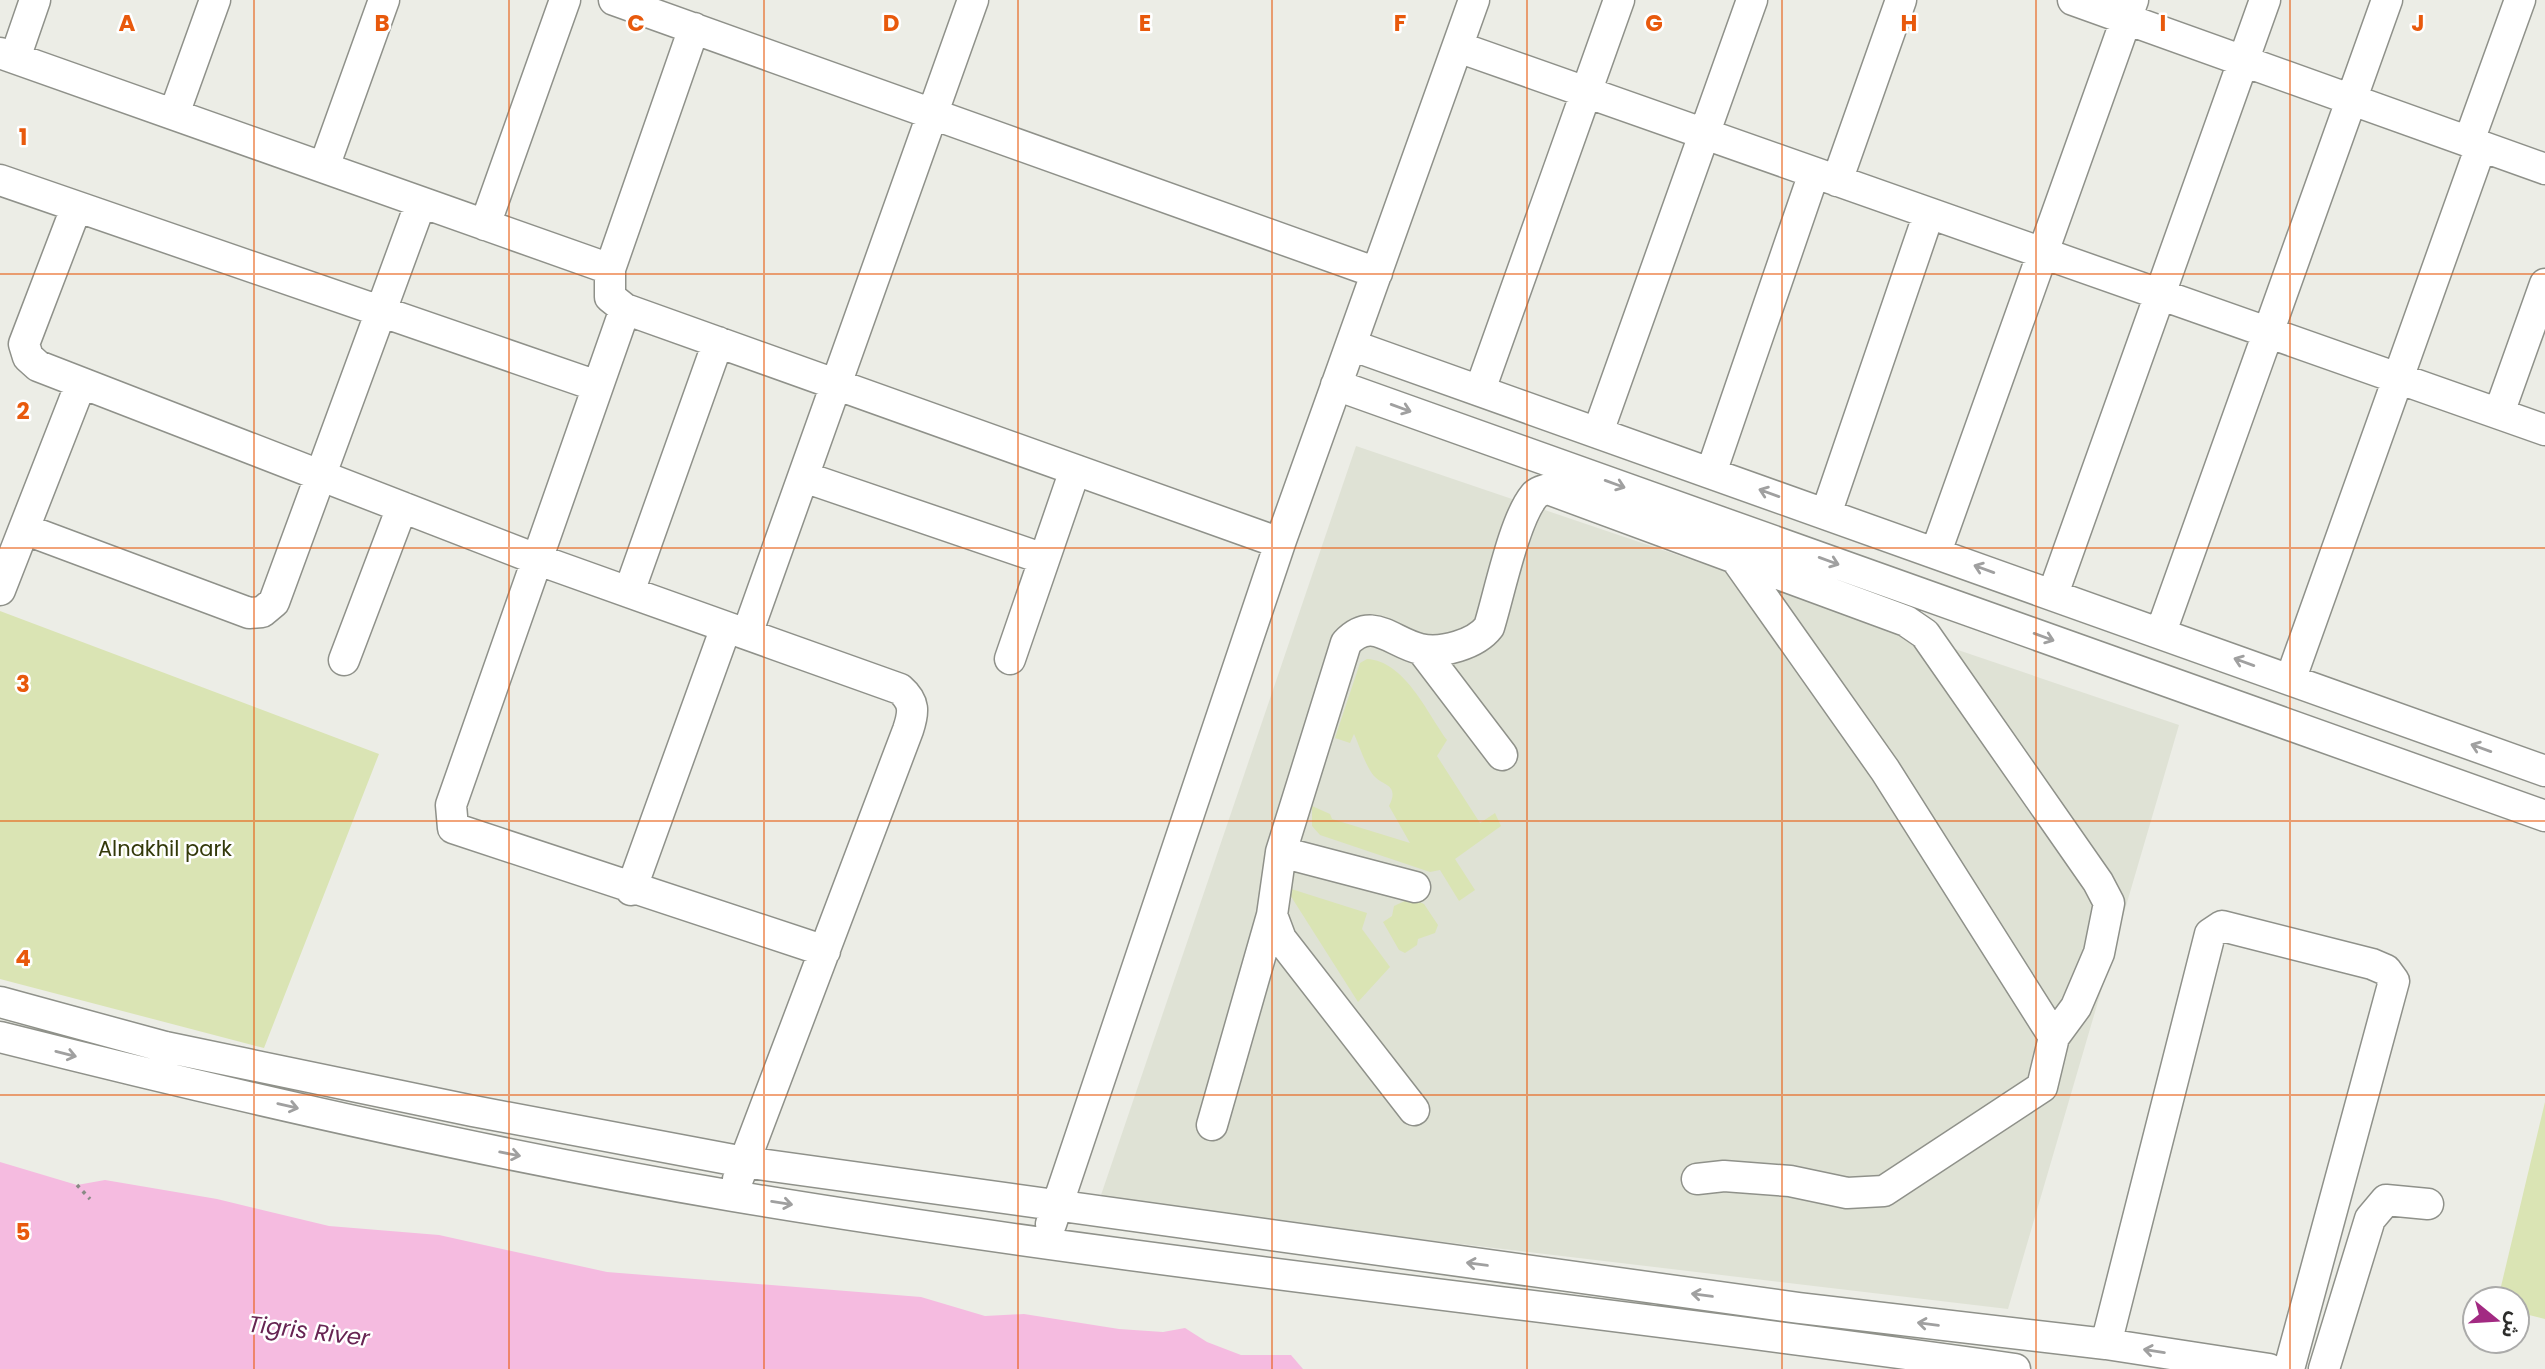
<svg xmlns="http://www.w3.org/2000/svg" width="2545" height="1369" viewBox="0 0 2545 1369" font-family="Poppins,'Noto Sans Arabic',sans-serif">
<rect width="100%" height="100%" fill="#ecede6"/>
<!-- built -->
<path fill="#dfe2d5" d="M 1356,446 L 2179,725 L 2008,1309 L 1099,1201 Z"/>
<!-- green -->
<path fill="#dae4b4" d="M 0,611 L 379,754 L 264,1048 L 0,979 Z
M 1367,659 C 1405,661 1427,713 1447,740 L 1437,756 L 1480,823 L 1495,813 L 1501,826 L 1455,859 L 1475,890 L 1459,901 L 1440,870 L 1430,872 L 1320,835 L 1312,826 L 1312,806 L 1330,814 L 1332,819 L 1410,843 L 1389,806 C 1400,784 1383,786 1374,776 C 1365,765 1360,747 1354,734 L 1350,743 L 1335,738 L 1360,663 Z
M 1285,887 L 1367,913 L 1362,929 L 1390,967 L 1358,1002 Z
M 1411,898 L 1424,904 L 1438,925 L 1435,933 L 1418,939 L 1417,945 L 1405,953 L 1399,950 L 1383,922 L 1392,916 L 1394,906 Z
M 2545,1102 L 2545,1319 L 2517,1312 L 2517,1299 L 2498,1299 Z"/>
<!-- water -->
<path fill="#f5bbe0" d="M 0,1162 L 77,1185 L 105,1180 L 217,1199 L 329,1226 L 439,1235 L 607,1272 L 921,1297 L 985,1316 L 1024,1314 L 1119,1329 L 1163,1332 L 1185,1328 L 1207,1342 L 1241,1355 L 1291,1355 L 1303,1369 L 0,1369 Z"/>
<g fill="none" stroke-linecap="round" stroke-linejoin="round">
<!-- minor casing -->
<g stroke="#8f918a" stroke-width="33">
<path id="minor" d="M 614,0 L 1377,273
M 2073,0 L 2545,169
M 694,28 L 610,269 L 610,297 L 625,309 L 1280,543
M 1458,47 L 2545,430
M 0,53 L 610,269
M 15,58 L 35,0
M 174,114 L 215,0
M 2469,141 L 2520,0
M 324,167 L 384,0
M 0,180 L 597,386
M 1837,181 L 1901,0
M 76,208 L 24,344 L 28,357 L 38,366 L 536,559 L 900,689 C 915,702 914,712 908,730 L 738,1179
M 485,225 L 565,0
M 625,309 L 451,805 L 453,828 L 825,951
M 1351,345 L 2545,771
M 1336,385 L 2545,816
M 1480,390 L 1619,0
M 2499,413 L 2545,284
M 1598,432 L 1752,0
M 1711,473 L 1814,173
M 804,477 L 1044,559
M 1826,514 L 1929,213
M 24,529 L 249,613 L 262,612 L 274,602 L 421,202
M 1936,552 L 2133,0
M 0,590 L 81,383
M 629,592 L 718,342
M 2053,594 L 2265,0
M 2161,632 L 2387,0
M 747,634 L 973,0
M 1422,650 L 1502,755
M 1010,659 L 1075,470
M 344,660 L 402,507
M 2291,678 L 2481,146
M 1281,852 L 1415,887
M 631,890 L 726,627
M 0,1002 L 165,1047 L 473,1111 L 744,1162 L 1799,1308 L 2106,1344 L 2269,1369
M 0,1037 C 242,1098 486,1154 733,1196 C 1158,1267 1588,1308 2015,1369
M 1414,1110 L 1281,939 L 1272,915 L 1281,852 L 1346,643 C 1372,615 1391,642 1420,649 C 1442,654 1476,644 1489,627 C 1499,595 1514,520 1534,496 C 1538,491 1542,491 1548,489 L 1906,621 L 1925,634 L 2098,882 L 2109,903 L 2099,953 L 2076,1007 L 2054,1037
M 1212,1125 L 1272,915
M 1697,1179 L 1724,1176 L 1790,1181 L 1847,1193 L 1884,1191 L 2042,1087 L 2054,1037 L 1885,770 L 1736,559
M 1051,1224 L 1280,543 L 1474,0
M 2106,1344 L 2210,934 L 2222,926 L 2372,964 L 2386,970 L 2394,981 L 2289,1369
M 2324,1369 L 2370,1219 L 2386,1200 L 2428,1204"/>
</g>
<!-- path -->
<path stroke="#898a85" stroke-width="3.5" stroke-dasharray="3.5 5" stroke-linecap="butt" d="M 77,1185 L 90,1199"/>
<!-- minor -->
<use href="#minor" stroke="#fff" stroke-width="30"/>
</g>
<!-- one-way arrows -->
<defs><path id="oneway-shaft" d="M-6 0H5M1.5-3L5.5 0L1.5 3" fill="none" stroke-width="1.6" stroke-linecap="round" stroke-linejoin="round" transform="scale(1.75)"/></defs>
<g stroke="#a0a0a0">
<use href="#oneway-shaft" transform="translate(1401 408) rotate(20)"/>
<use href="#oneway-shaft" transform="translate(1615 484) rotate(20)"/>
<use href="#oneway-shaft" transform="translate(1769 493) rotate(-160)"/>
<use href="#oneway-shaft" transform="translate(1829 561) rotate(20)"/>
<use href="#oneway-shaft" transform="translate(1984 569) rotate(-160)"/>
<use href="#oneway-shaft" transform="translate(2044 637) rotate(20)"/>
<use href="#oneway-shaft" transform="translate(2244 662) rotate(-160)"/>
<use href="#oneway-shaft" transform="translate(2481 748) rotate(-160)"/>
<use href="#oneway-shaft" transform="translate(66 1054) rotate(14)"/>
<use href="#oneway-shaft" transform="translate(288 1106) rotate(13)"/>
<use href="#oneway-shaft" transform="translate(510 1154) rotate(11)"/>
<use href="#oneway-shaft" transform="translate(782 1203) rotate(9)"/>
<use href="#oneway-shaft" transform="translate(1477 1264) rotate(-172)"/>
<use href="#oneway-shaft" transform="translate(1702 1295) rotate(-172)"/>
<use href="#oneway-shaft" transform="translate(1928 1324) rotate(-173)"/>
<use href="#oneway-shaft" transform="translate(2154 1351) rotate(-171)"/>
</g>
<!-- grid -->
<path fill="none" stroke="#e8590c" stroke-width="2" stroke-opacity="0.55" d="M 254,0 L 254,1369M 509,0 L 509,1369M 764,0 L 764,1369M 1018,0 L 1018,1369M 1272,0 L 1272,1369M 1527,0 L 1527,1369M 1782,0 L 1782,1369M 2036,0 L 2036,1369M 2290,0 L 2290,1369M 0,274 L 2545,274M 0,548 L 2545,548M 0,821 L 2545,821M 0,1095 L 2545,1095"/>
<g text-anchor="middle" stroke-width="5" stroke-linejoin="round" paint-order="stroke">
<!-- park labels -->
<g font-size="21" fill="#33390a" stroke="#fff">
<text x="165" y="856">Alnakhil park</text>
</g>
<!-- water labels -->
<g font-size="23" font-style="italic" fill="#672453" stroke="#fff">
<text transform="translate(309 1331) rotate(7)" y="8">Tigris River</text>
</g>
</g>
<g font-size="23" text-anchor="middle" font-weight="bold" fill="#e8590c" stroke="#fff" stroke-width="5" stroke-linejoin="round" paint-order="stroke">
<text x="127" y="31">A</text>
<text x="382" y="31">B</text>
<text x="636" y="31">C</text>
<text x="891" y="31">D</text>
<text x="1145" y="31">E</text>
<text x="1400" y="31">F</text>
<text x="1654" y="31">G</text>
<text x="1909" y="31">H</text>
<text x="2163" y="31">I</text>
<text x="2418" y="31">J</text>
<text x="23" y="145">1</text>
<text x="23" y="419">2</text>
<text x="23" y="692">3</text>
<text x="23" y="966">4</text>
<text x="23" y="1240">5</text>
</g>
<!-- north arrow -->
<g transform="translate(2496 1320) rotate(108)"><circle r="33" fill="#ffffff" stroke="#ababaa" stroke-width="2"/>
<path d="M0-5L12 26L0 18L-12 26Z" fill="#a22a82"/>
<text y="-10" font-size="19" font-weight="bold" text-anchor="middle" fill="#2d2d2b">ش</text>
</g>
</svg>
